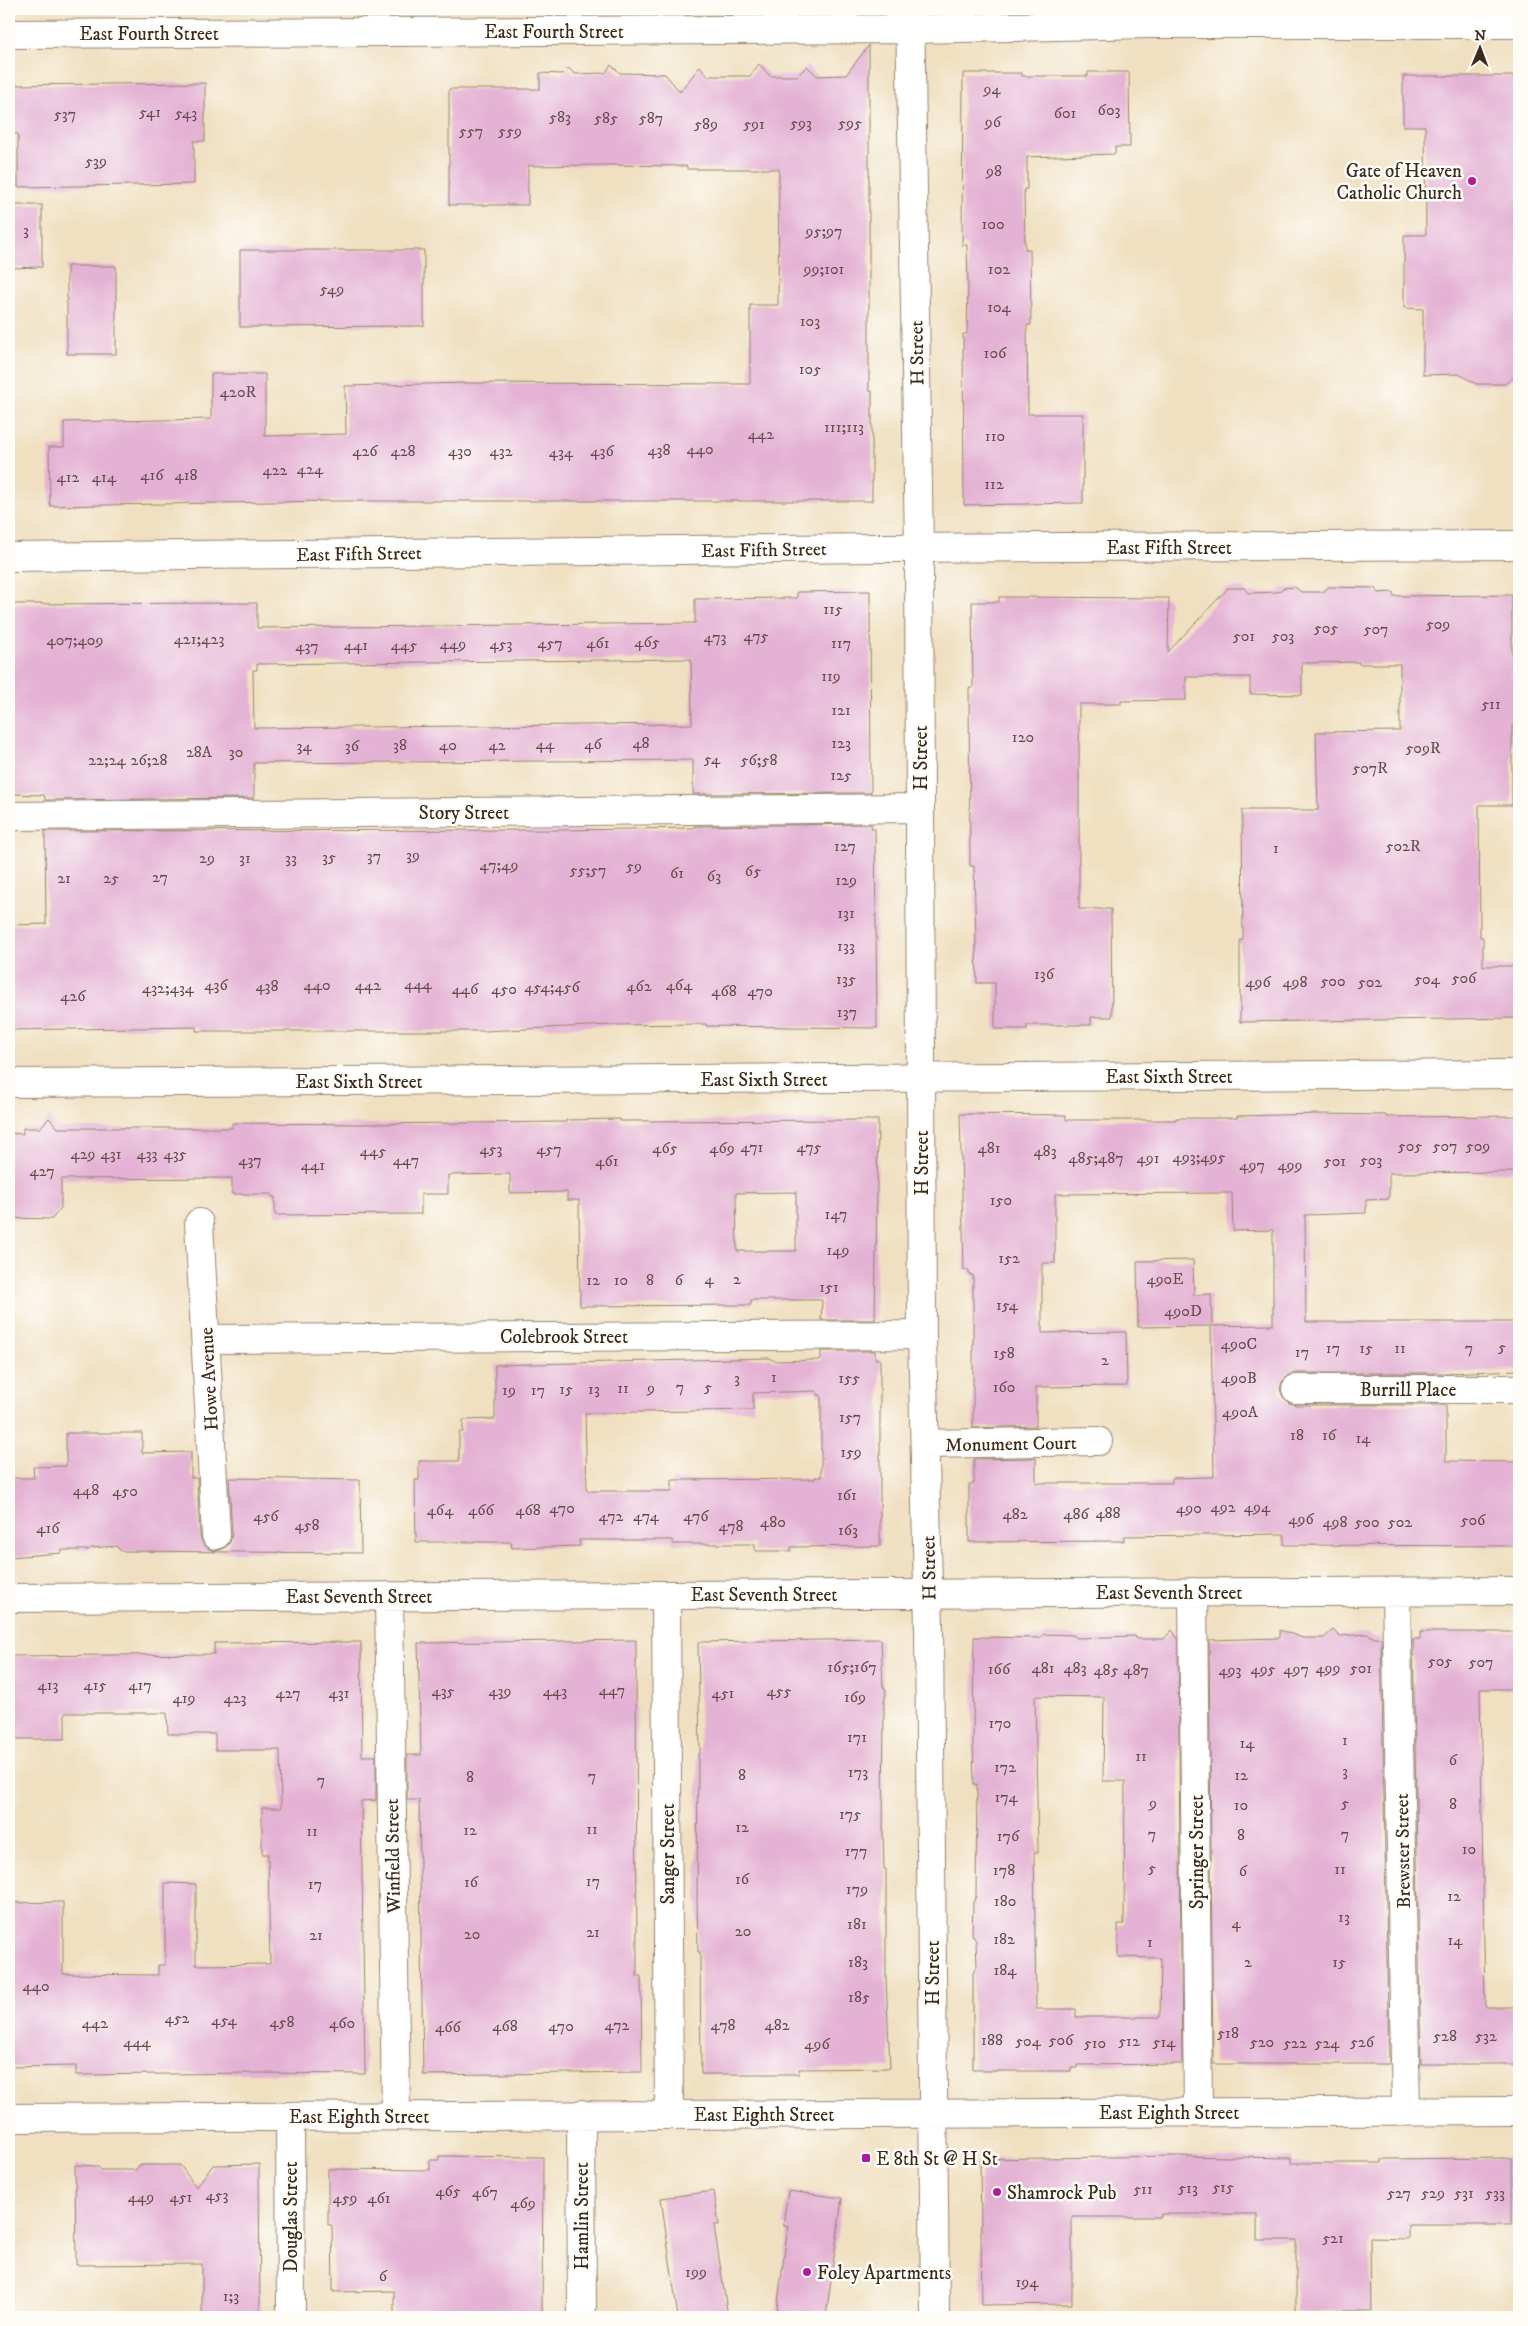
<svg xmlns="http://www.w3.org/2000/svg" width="1528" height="2326" viewBox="0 0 1528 2326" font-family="'IM FELL DW Pica',serif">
<rect width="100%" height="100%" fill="#fdfcf7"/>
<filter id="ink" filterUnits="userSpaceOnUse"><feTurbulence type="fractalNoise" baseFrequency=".02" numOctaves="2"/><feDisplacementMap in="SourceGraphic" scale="10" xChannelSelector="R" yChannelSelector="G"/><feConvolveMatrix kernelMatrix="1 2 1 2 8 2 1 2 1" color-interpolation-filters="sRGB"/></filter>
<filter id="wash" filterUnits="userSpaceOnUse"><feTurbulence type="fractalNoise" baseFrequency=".0096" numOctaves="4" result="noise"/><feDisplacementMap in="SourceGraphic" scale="20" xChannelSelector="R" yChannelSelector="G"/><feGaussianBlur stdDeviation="1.12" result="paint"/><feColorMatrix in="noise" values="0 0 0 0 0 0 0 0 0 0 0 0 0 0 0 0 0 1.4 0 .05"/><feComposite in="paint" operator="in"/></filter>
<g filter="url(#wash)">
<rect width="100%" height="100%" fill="#f0e0c1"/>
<g id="blocks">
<!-- building -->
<path fill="#e4b2d4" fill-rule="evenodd" d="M 869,45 L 869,391 L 872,391 L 872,501 L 328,501 L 50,506 L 49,447 L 64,447 L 64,422 L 211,419 L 211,374 L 265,374 L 265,436 L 346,434 L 345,386 L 467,383 L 750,384 L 750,305 L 778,305 L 779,169 L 687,169 L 687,166 L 605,165 L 528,166 L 528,205 L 449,205 L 449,89 L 540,89 L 540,73 L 562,74 L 568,68 L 575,74 L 605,73 L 611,65 L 620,73 L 665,74 L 680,92 L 700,66 L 708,76 L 750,76 L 759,64 L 770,76 L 797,76 L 807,66 L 817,76 L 846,75 Z
M 1088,72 L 1129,72 L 1130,147 L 1115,147 L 1115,154 L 1027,157 L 1027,189 L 1024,189 L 1025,249 L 1030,249 L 1031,325 L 1027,325 L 1028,414 L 1083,414 L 1083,503 L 964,505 L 963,334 L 967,334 L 968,287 L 967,245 L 962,245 L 963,73 L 1022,73 L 1022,76 L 1088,76 Z
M 1403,76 L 1519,76 L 1519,373 L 1505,384 L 1476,384 L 1459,374 L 1423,375 L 1423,309 L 1404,308 L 1404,235 L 1426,235 L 1425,126 L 1403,126 Z
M 205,83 L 205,141 L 194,141 L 194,184 L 18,187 L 18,134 L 9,134 L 9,85 Z
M 9,205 L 42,205 L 42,267 L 9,268 Z
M 240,250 L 424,250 L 424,326 L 240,327 Z
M 67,266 L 116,266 L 116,354 L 67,354 Z
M 1295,587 L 1301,592 L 1323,592 L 1329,587 L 1375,588 L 1378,593 L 1393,592 L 1393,596 L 1512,595 L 1512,679 L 1519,679 L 1519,726 L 1512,726 L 1512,805 L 1479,805 L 1480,937 L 1483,937 L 1483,966 L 1519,966 L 1519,1018 L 1240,1022 L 1240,940 L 1243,940 L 1242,810 L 1318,810 L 1316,732 L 1400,731 L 1400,664 L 1359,664 L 1359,662 L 1302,663 L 1302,695 L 1250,694 L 1250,677 L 1186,677 L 1186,700 L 1121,701 L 1121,704 L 1079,704 L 1079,909 L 1111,909 L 1112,1017 L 1091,1017 L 1091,1025 L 1027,1025 L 1027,1029 L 995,1029 L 995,983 L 977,983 L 974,866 L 970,866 L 969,688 L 973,688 L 972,602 L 999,602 L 999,597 L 1169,598 L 1168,652 L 1228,588 L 1244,588 L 1248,593 L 1278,592 L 1283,588 Z
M 870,591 L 871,793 L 693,794 L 693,760 L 254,763 L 254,798 L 45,800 L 44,795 L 9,794 L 9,604 L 257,603 L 257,628 L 695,623 L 695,599 L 797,598 L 797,592 ZM 691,659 L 692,724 L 254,728 L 253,670 L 257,670 L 257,664 Z
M 871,824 L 872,829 L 875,829 L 877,1028 L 706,1026 L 706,1024 L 610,1025 L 484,1031 L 196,1031 L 196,1027 L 9,1030 L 9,925 L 46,924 L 45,831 L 568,830 L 694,828 L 694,826 Z
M 960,1114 L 1066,1115 L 1066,1120 L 1176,1120 L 1176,1118 L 1237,1118 L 1237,1116 L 1320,1114 L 1386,1115 L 1386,1117 L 1519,1116 L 1519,1172 L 1389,1173 L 1389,1199 L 1366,1200 L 1366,1213 L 1305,1215 L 1306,1322 L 1519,1322 L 1519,1370 L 1446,1373 L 1296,1373 L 1288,1376 L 1282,1382 L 1280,1389 L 1283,1397 L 1289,1403 L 1296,1405 L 1446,1405 L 1446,1461 L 1519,1462 L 1519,1546 L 1284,1545 L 1284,1534 L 1124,1536 L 1124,1541 L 969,1542 L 969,1484 L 974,1484 L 974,1459 L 1036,1458 L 1036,1483 L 1172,1483 L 1172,1478 L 1214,1477 L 1211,1326 L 1138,1327 L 1137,1261 L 1193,1260 L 1194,1295 L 1211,1294 L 1212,1326 L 1273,1325 L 1273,1230 L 1233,1231 L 1232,1193 L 1055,1194 L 1055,1263 L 1042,1263 L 1042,1333 L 1126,1332 L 1127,1386 L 1036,1387 L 1036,1426 L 973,1428 L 973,1275 L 969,1275 L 969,1270 L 964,1270 Z
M 49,1118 L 58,1128 L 232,1128 L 232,1123 L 359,1124 L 566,1122 L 566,1120 L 620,1119 L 620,1121 L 878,1120 L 875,1320 L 821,1320 L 822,1300 L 751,1300 L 751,1305 L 580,1306 L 579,1200 L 567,1200 L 567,1192 L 510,1193 L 510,1174 L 448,1175 L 448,1194 L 421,1194 L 421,1214 L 275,1215 L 275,1197 L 272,1197 L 272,1194 L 232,1194 L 232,1178 L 61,1179 L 61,1208 L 52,1219 L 9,1218 L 9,1133 L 23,1134 L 23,1128 L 40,1128 ZM 796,1192 L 796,1251 L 737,1251 L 736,1193 Z
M 821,1351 L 875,1351 L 875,1359 L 880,1359 L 880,1546 L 791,1547 L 791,1551 L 755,1551 L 755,1544 L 673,1544 L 672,1540 L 579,1540 L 580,1546 L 512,1548 L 511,1542 L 416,1542 L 415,1480 L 419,1480 L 419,1461 L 459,1461 L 459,1432 L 463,1432 L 463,1420 L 495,1419 L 495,1365 L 769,1358 L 775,1361 L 817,1360 L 821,1359 ZM 817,1391 L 817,1395 L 821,1395 L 821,1477 L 815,1477 L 815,1479 L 672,1480 L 672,1491 L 587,1491 L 585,1413 L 753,1410 L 753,1393 Z
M 66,1433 L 142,1433 L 142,1453 L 191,1452 L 191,1478 L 197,1478 L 200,1536 L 203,1544 L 209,1549 L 216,1551 L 225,1548 L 230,1542 L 232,1535 L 229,1478 L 360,1480 L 361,1553 L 121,1551 L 116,1546 L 91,1548 L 88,1550 L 61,1550 L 61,1553 L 9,1557 L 9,1478 L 34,1478 L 33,1467 L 66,1466 Z
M 1172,1630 L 1178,1639 L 1182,2064 L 1077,2065 L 1077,2068 L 1071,2068 L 1071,2071 L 983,2071 L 983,2069 L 973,2069 L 973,1973 L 977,1966 L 976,1941 L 972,1934 L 973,1902 L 976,1897 L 977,1784 L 974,1785 L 973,1741 L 974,1637 L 1040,1638 L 1044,1634 L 1073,1635 L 1077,1638 L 1135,1636 L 1137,1639 L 1164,1639 ZM 1035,1696 L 1104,1697 L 1103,1781 L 1125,1781 L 1124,1924 L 1118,1924 L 1118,1957 L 1161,1958 L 1160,2017 L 1076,2017 L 1076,2009 L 1036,2009 L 1034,1852 L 1038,1852 Z
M 1280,1630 L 1303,1638 L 1324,1638 L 1333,1630 L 1339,1636 L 1368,1634 L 1374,1638 L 1381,1638 L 1389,2064 L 1213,2064 L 1209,1640 L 1280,1638 Z
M 1420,1632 L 1519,1632 L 1519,1689 L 1480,1689 L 1485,2007 L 1519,2007 L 1519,2064 L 1421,2064 L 1413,1639 L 1420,1639 Z
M 881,1639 L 883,1686 L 886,1691 L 884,1703 L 883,1833 L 884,1869 L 886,1869 L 886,1978 L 890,2068 L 799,2069 L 799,2074 L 701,2074 L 700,1952 L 698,1952 L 697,1899 L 698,1753 L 700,1753 L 698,1642 Z
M 636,1640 L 637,1976 L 641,1976 L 642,2072 L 423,2075 L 419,1800 L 407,1800 L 407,1755 L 421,1755 L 418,1643 Z
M 361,1642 L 362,1756 L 376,1756 L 376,1800 L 361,1801 L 365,2074 L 256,2073 L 76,2075 L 76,2066 L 9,2067 L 9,1903 L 63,1902 L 63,1974 L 158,1975 L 158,1965 L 165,1965 L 165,1883 L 196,1884 L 196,1965 L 270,1964 L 268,1854 L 262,1854 L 262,1808 L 281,1808 L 280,1750 L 215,1750 L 215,1734 L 168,1734 L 167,1713 L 65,1713 L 65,1739 L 9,1739 L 9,1656 L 214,1654 L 214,1643 Z
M 439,2156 L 543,2157 L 542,2317 L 394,2317 L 394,2291 L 333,2292 L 332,2225 L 328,2225 L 328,2169 L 430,2170 L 430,2160 L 439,2160 Z
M 1174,2156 L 1292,2158 L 1292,2163 L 1382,2163 L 1382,2159 L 1512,2158 L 1512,2225 L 1408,2225 L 1408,2239 L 1370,2238 L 1371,2311 L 1296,2311 L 1296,2240 L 1257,2240 L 1257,2214 L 1161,2214 L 1161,2217 L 1072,2217 L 1072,2304 L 982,2305 L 980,2159 Z
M 259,2164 L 260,2317 L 202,2317 L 202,2264 L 76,2265 L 75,2165 L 97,2166 L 101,2170 L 136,2170 L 139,2165 L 180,2165 L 196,2187 L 213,2165 Z
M 714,2191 L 719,2225 L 714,2225 L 728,2317 L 678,2317 L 661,2198 Z
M 788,2191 L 842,2198 L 826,2317 L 776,2317 L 788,2226 L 783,2225 Z"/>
</g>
</g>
<g filter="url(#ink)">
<use href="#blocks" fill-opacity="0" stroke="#968570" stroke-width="1"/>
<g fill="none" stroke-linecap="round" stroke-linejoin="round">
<!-- minor casing -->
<g stroke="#968570" stroke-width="30">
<path id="minor" d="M 910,9 L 919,548 L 922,1335 L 929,1629 L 935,2317
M 9,34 L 910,29 L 1150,24 L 1519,24
M 9,557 L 876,548 L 1519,545
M 9,816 L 920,808
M 9,1083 L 1519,1074
M 199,1223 L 216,1535
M 206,1339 L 922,1335
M 1296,1389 L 1519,1389
M 925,1444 L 1098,1441
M 1193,1592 L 1198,2112
M 1396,1592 L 1406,2110
M 666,1595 L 669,2114
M 389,1596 L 396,2115
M 9,1598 L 1519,1591
M 581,2114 L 582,2317
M 290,2116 L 291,2317
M 9,2118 L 1519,2111"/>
</g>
<!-- minor -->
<use href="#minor" stroke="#fff" stroke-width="28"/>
</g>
</g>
<!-- markers -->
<g fill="#b5179e" stroke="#fdfcf7" stroke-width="2">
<circle cx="1472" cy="181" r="5"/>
<rect x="861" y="2153" width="10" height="10" rx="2.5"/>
<circle cx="997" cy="2192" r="5"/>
<circle cx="807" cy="2272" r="5"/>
</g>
<g text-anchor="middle" stroke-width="5" stroke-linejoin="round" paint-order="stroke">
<!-- number labels -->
<g font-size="16" fill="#654c4c">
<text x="992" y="94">94</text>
<text x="1109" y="115">603</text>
<text x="150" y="117">541</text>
<text x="186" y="118">543</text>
<text x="1065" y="118">601</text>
<text x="65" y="119">537</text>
<text x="560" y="122">583</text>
<text x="606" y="123">585</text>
<text x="651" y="123">587</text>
<text x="993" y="127">96</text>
<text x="801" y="128">593</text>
<text x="850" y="128">595</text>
<text x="706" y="129">589</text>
<text x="754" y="129">591</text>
<text x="471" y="136">557</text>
<text x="510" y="136">559</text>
<text x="96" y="166">539</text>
<text x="994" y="176">98</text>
<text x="993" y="229">100</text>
<text x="26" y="235">3</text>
<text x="824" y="236">95;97</text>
<text x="824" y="274">99;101</text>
<text x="999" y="274">102</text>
<text x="332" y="294">549</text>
<text x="999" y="312">104</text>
<text x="810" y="326">103</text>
<text x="995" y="358">106</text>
<text x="810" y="374">105</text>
<text x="238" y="397">420R</text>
<text x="844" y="432">111;113</text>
<text x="761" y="439">442</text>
<text x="995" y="441">110</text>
<text x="700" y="454">440</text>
<text x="659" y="455">438</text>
<text x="365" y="456">426</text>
<text x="403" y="456">428</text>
<text x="460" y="456">430</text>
<text x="501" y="456">432</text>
<text x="602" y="456">436</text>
<text x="561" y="457">434</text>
<text x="310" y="474">424</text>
<text x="275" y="475">422</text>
<text x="152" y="480">416</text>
<text x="186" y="480">418</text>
<text x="68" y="482">412</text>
<text x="104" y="482">414</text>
<text x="994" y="489">112</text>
<text x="833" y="614">115</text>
<text x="1438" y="629">509</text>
<text x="1326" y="633">505</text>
<text x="1376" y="634">507</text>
<text x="756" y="641">475</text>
<text x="1244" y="641">501</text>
<text x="1283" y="641">503</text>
<text x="715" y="642">473</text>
<text x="199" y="644">421;423</text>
<text x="75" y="645">407;409</text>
<text x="647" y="647">465</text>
<text x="550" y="648">457</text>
<text x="598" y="648">461</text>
<text x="841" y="648">117</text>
<text x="453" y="649">449</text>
<text x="501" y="649">453</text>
<text x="356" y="650">441</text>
<text x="404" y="650">445</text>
<text x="307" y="651">437</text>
<text x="831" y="681">119</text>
<text x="1491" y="709">511</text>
<text x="841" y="715">121</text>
<text x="1023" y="742">120</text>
<text x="641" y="748">48</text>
<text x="841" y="748">123</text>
<text x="545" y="749">44</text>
<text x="593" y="749">46</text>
<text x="400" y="750">38</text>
<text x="448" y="750">40</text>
<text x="497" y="750">42</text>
<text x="304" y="751">34</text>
<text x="352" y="751">36</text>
<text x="1423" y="753">509R</text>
<text x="199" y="757">28A</text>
<text x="236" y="757">30</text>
<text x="712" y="764">54</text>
<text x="107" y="765">22;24</text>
<text x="149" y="765">26;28</text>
<text x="759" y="765">56;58</text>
<text x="1370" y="773">507R</text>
<text x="841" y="780">125</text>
<text x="845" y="851">127</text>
<text x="1403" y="851">502R</text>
<text x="1276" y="853">1</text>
<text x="413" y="860">39</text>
<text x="374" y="861">37</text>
<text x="329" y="862">35</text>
<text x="207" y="863">29</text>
<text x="245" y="863">31</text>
<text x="291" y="863">33</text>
<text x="499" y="870">47;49</text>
<text x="634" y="871">59</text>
<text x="588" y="875">55;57</text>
<text x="753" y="876">65</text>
<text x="677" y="878">61</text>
<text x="714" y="881">63</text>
<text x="160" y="882">27</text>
<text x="64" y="883">21</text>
<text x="111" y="883">25</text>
<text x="846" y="885">129</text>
<text x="846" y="918">131</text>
<text x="846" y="951">133</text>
<text x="1044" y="979">136</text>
<text x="1464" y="983">506</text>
<text x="846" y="984">135</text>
<text x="1427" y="984">504</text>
<text x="1333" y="986">500</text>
<text x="1258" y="987">496</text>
<text x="1295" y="987">498</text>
<text x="1370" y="987">502</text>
<text x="418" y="989">444</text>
<text x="216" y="990">436</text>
<text x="317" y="990">440</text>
<text x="368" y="990">442</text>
<text x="679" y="990">464</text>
<text x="267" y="991">438</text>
<text x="639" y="991">462</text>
<text x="552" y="992">454;456</text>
<text x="168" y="993">432;434</text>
<text x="465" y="994">446</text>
<text x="504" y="994">450</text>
<text x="724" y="996">468</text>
<text x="760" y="996">470</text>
<text x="73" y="1001">426</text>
<text x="847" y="1017">137</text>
<text x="1410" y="1151">505</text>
<text x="1445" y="1151">507</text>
<text x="1478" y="1151">509</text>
<text x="752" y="1152">471</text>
<text x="809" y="1152">475</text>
<text x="665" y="1153">465</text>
<text x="722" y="1153">469</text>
<text x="989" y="1153">481</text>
<text x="491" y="1154">453</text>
<text x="549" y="1154">457</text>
<text x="373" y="1156">445</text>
<text x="1045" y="1156">483</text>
<text x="83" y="1159">429</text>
<text x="111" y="1159">431</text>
<text x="147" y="1159">433</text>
<text x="175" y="1159">435</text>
<text x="1199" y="1162">493;495</text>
<text x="1096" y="1163">485;487</text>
<text x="1148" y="1163">491</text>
<text x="250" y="1165">437</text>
<text x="406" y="1165">447</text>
<text x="1371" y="1165">503</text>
<text x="607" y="1166">461</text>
<text x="1335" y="1166">501</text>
<text x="313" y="1170">441</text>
<text x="1252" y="1170">497</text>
<text x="1290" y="1170">499</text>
<text x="42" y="1176">427</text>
<text x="1001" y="1205">150</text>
<text x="836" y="1219">147</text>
<text x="838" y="1255">149</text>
<text x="1009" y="1263">152</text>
<text x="709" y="1284">4</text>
<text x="737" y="1284">2</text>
<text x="1165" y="1284">490E</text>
<text x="593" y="1285">12</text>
<text x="621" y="1285">10</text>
<text x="650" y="1285">8</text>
<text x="679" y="1285">6</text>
<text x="829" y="1292">151</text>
<text x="1007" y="1310">154</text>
<text x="1183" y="1316">490D</text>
<text x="1239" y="1349">490C</text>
<text x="1502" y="1352">5</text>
<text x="1333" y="1353">17</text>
<text x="1366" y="1353">15</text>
<text x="1400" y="1353">11</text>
<text x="1469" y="1353">7</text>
<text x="1302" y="1357">17</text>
<text x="1004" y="1358">158</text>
<text x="1105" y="1365">2</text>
<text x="774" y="1382">1</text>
<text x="737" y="1383">3</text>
<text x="849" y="1383">155</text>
<text x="1239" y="1383">490B</text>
<text x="680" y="1392">7</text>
<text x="708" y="1392">5</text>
<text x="1004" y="1392">160</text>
<text x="623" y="1393">11</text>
<text x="651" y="1393">9</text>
<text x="566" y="1394">15</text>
<text x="594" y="1394">13</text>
<text x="509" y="1395">19</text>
<text x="538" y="1395">17</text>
<text x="1240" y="1417">490A</text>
<text x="850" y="1422">157</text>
<text x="1297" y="1440">18</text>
<text x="1329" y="1440">16</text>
<text x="1363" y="1443">14</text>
<text x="851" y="1457">159</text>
<text x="86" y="1495">448</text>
<text x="125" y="1496">450</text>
<text x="847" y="1500">161</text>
<text x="1223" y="1512">492</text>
<text x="1257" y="1512">494</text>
<text x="562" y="1513">470</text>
<text x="1189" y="1513">490</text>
<text x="440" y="1515">464</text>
<text x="481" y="1515">466</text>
<text x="528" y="1515">468</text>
<text x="1108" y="1518">488</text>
<text x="1015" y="1519">482</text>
<text x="1076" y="1519">486</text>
<text x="266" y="1521">456</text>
<text x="611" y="1521">472</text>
<text x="646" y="1521">474</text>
<text x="696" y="1521">476</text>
<text x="1301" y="1524">496</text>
<text x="1473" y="1525">506</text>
<text x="773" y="1527">480</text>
<text x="1335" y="1527">498</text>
<text x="1367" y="1527">500</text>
<text x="1400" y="1527">502</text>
<text x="307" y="1530">458</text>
<text x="731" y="1531">478</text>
<text x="48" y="1533">416</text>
<text x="848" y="1535">163</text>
<text x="1440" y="1666">505</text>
<text x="1481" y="1667">507</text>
<text x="852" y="1672">165;167</text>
<text x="1043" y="1673">481</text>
<text x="1075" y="1673">483</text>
<text x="1328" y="1673">499</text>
<text x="1361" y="1673">501</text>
<text x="999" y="1674">166</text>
<text x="1263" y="1674">495</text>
<text x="1296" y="1674">497</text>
<text x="1106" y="1675">485</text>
<text x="1136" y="1675">487</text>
<text x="1230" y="1675">493</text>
<text x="48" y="1690">413</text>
<text x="95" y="1690">415</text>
<text x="140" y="1690">417</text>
<text x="612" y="1695">447</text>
<text x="443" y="1696">435</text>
<text x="500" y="1696">439</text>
<text x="555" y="1696">443</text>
<text x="779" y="1696">455</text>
<text x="288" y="1698">427</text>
<text x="339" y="1698">431</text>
<text x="723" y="1698">451</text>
<text x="855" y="1702">169</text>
<text x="184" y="1703">419</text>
<text x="235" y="1703">423</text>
<text x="1000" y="1728">170</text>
<text x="857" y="1742">171</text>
<text x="1345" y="1745">1</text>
<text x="1247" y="1748">14</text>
<text x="1141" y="1761">11</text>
<text x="1453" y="1765">6</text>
<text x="1005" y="1772">172</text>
<text x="1345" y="1776">3</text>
<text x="858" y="1777">173</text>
<text x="742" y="1780">8</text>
<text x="1241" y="1780">12</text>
<text x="592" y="1781">7</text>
<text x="470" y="1782">8</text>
<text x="321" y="1785">7</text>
<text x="1006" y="1802">174</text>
<text x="1153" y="1808">9</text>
<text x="1345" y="1808">5</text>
<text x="1453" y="1809">8</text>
<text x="1241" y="1810">10</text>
<text x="850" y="1819">175</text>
<text x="742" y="1832">12</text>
<text x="592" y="1834">11</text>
<text x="470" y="1835">12</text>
<text x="312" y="1836">11</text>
<text x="1152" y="1839">7</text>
<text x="1345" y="1839">7</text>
<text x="1241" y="1840">8</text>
<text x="1008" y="1841">176</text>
<text x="1469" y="1854">10</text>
<text x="856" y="1856">177</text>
<text x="1152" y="1873">5</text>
<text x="1340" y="1874">11</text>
<text x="1004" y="1875">178</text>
<text x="1243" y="1876">6</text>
<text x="742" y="1884">16</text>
<text x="593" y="1886">17</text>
<text x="471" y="1887">16</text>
<text x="315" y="1889">17</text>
<text x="857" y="1894">179</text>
<text x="1454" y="1901">12</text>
<text x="1005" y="1906">180</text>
<text x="1344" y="1922">13</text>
<text x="1236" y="1928">4</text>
<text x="857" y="1929">181</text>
<text x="743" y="1936">20</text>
<text x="593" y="1937">21</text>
<text x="472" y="1939">20</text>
<text x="316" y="1940">21</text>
<text x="1004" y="1944">182</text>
<text x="1455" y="1945">14</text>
<text x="1150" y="1947">1</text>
<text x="858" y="1967">183</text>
<text x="1248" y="1967">2</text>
<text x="1339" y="1967">15</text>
<text x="1005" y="1975">184</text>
<text x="36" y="1991">440</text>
<text x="859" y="2002">185</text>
<text x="177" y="2023">452</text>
<text x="224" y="2025">454</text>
<text x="282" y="2027">458</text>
<text x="95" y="2028">442</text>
<text x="342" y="2028">460</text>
<text x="617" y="2030">472</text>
<text x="723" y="2030">478</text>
<text x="777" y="2030">482</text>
<text x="505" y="2031">468</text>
<text x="561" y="2031">470</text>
<text x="448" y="2032">466</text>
<text x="1228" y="2038">518</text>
<text x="1445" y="2041">528</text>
<text x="1486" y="2041">532</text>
<text x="992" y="2045">188</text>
<text x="1061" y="2045">506</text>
<text x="1028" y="2046">504</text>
<text x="1129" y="2046">512</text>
<text x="137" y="2047">444</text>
<text x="1164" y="2047">514</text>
<text x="1262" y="2047">520</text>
<text x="1362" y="2047">526</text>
<text x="1095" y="2048">510</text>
<text x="1295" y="2048">522</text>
<text x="1327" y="2048">524</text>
<text x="817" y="2049">496</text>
<text x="1223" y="2192">515</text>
<text x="1188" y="2193">513</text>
<text x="1143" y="2194">511</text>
<text x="448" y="2196">465</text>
<text x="485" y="2197">467</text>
<text x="1399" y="2198">527</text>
<text x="1433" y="2198">529</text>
<text x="1464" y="2198">531</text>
<text x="1495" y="2198">533</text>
<text x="217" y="2200">453</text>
<text x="141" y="2202">449</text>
<text x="181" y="2202">451</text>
<text x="345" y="2203">459</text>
<text x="379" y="2203">461</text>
<text x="523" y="2208">469</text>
<text x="1333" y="2243">521</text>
<text x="696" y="2277">199</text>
<text x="383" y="2281">6</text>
<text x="1027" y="2287">194</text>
<text x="231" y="2301">1;3</text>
</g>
<!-- street labels -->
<g font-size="19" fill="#3b2a1e" stroke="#fdfcf7">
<text x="554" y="38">East Fourth Street</text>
<text x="149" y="40">East Fourth Street</text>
<text transform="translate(916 353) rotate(-91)" y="7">H Street</text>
<text x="1169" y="554">East Fifth Street</text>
<text transform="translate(764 549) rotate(-1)" y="7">East Fifth Street</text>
<text transform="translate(359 553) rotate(-1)" y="7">East Fifth Street</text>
<text transform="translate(920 758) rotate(-90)" y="7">H Street</text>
<text x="464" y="819">Story Street</text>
<text x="1169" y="1083">East Sixth Street</text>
<text x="764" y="1086">East Sixth Street</text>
<text x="359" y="1088">East Sixth Street</text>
<text transform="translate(921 1163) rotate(-90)" y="7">H Street</text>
<text x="564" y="1343">Colebrook Street</text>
<text transform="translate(208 1379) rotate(-93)" y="7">Howe Avenue</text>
<text x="1408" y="1396">Burrill Place</text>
<text transform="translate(1011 1443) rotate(-1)" y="7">Monument Court</text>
<text transform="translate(928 1568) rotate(-91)" y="7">H Street</text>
<text x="1169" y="1599">East Seventh Street</text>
<text x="764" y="1601">East Seventh Street</text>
<text x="359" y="1603">East Seventh Street</text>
<text transform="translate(1402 1851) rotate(-91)" y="7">Brewster Street</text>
<text transform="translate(1196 1852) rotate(-90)" y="7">Springer Street</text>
<text transform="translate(667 1854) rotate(-90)" y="7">Sanger Street</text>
<text transform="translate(392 1856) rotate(-91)" y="7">Winfield Street</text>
<text transform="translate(932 1973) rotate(-90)" y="7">H Street</text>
<text x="1169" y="2119">East Eighth Street</text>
<text x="764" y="2121">East Eighth Street</text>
<text x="359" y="2123">East Eighth Street</text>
<text transform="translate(581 2216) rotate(-90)" y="7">Hamlin Street</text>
<text transform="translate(290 2217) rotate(-90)" y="7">Douglas Street</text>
</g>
<!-- poi labels -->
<g font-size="19" fill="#3b2a1e" stroke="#fdfcf7" text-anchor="start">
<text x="1462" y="177" text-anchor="end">Gate of Heaven<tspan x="1462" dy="22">Catholic Church</tspan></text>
<text x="876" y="2165">E 8th St @ H St</text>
<text x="1007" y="2199">Shamrock Pub</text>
<text x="817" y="2279">Foley Apartments</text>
</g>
</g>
<!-- margin -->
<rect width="1528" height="2326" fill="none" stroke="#fdfcf7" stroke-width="30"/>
<!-- north arrow -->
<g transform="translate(1480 48) rotate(1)" stroke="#fdfcf7" stroke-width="4" paint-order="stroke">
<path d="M0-4L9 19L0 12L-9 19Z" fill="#3b2a1e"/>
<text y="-8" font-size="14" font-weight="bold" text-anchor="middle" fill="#3b2a1e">N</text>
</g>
</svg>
